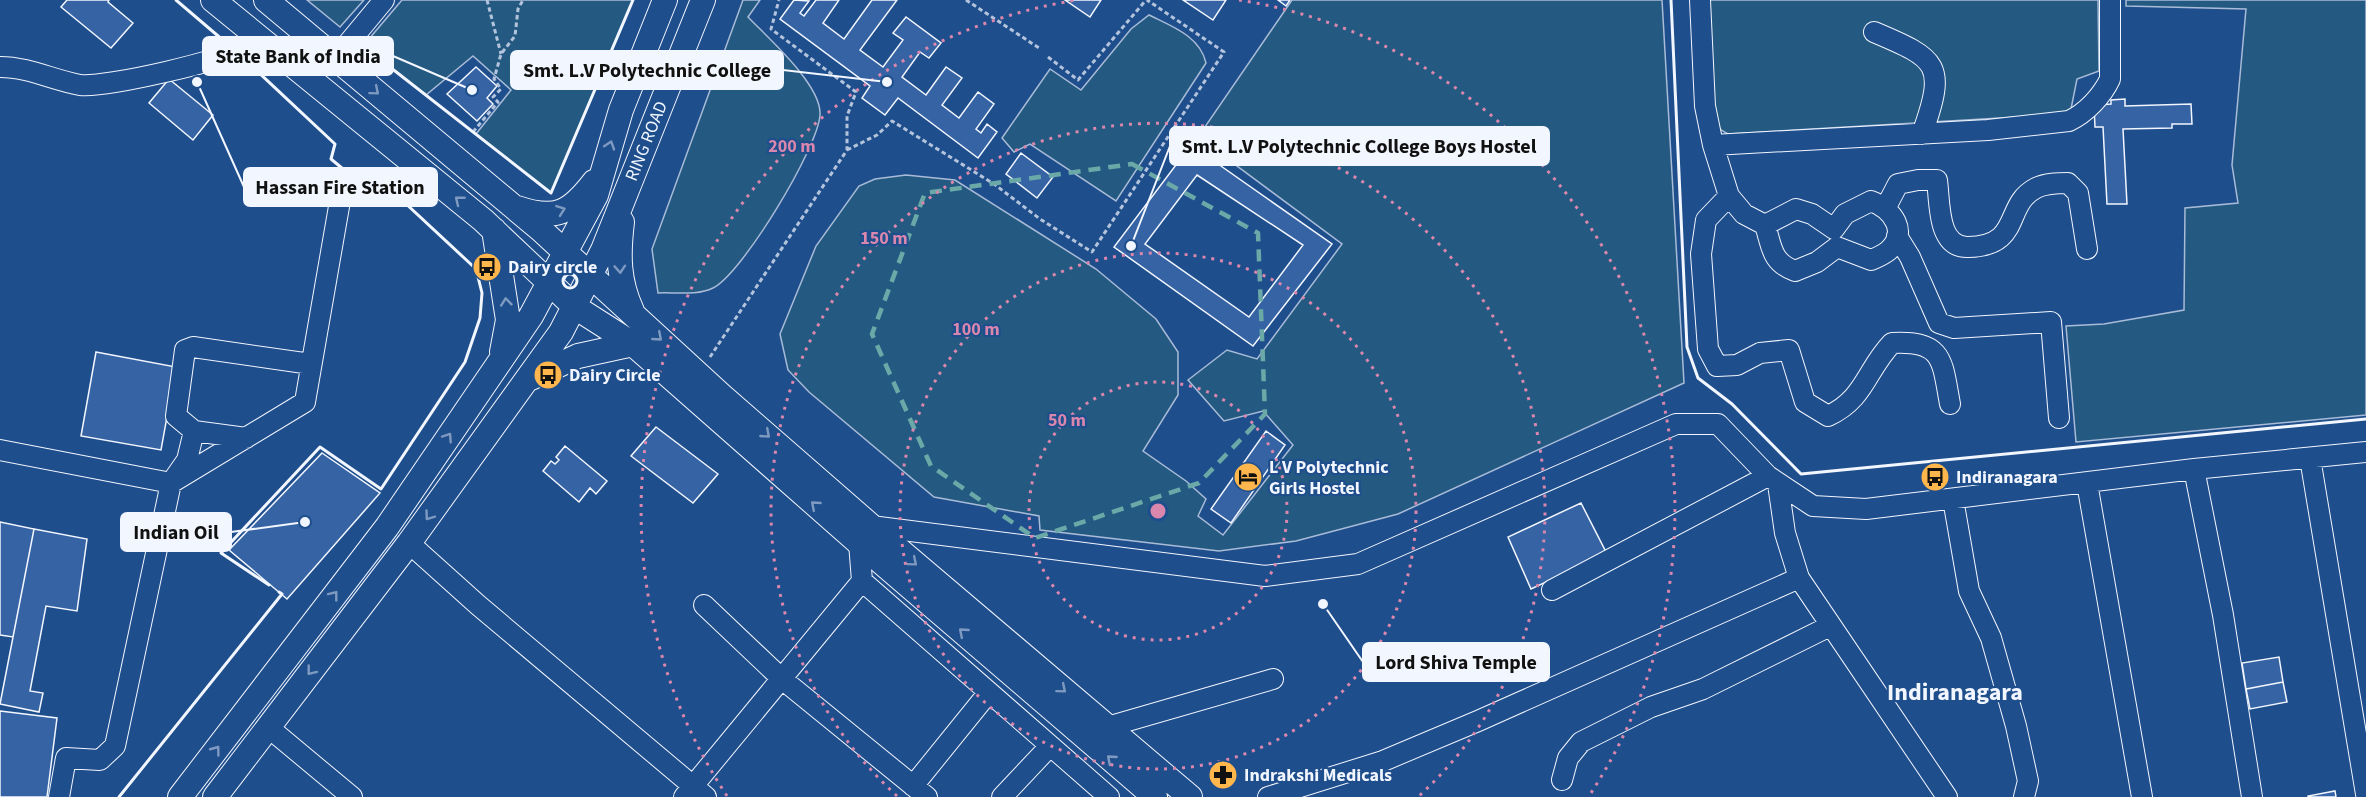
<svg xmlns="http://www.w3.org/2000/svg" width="2366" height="797" viewBox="0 0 2366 797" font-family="'Source Sans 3',sans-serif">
<rect width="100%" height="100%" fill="#1f4e8c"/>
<!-- green -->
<path fill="#245a82" stroke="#a8bbd7" stroke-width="1.5" d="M 307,0 L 364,0 L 340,27 Z
M 402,0 L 633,0 L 551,193 L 476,134 L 511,90 L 473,56 L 426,95 L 363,46 Z
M 743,0 L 760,0 L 748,17 C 768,38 822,85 820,115 C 818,148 742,274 713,288 C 697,296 674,292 658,293 L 652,249 Z
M 1292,0 L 1662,0 L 1684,383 L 1398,514 L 1296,541 L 1219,551 L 1040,530 L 1039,516 L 934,497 L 809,392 L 788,370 L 780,334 L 816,246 L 859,186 L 875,179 L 906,175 L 955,180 L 1096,269 L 1156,319 L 1178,352 L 1178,395 L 1143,451 L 1186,481 L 1206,499 L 1198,516 L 1223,535 L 1293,445 L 1263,411 L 1224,421 L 1188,380 L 1227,350 L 1257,359 L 1342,244 L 1198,137 Z
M 1706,0 L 2098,0 L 2099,71 L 2077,79 L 2070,114 L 1728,134 L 1721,130 L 1713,119 Z
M 2126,0 L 2366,0 L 2366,415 L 2076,442 L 2066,326 L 2104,324 L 2184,310 L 2185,208 L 2238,203 L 2232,165 L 2246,9 L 2126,6 Z
M 1149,15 C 1171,26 1200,36 1206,63 L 1116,201 L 1030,144 L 1014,152 L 1002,138 L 1050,69 L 1081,90 L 1131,29 Z"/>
<!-- building -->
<path fill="#3563a3" stroke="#f2f6ff" stroke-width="1.5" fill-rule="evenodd" d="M 67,0 L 109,0 L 108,2 L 133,23 L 111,48 L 61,7 Z
M 794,0 L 809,1 L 800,13 L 804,16 L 816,0 L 839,0 L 823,23 L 844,39 L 872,0 L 897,0 L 860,50 L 883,67 L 903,40 L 893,33 L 906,17 L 941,43 L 929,58 L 920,52 L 902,77 L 926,95 L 946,67 L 962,78 L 942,105 L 959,118 L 978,92 L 994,104 L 976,129 L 981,133 L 987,124 L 997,132 L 978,158 L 898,98 L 885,115 L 862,98 L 870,86 L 780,19 Z
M 1065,0 L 1101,0 L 1090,17 Z
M 1183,0 L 1226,0 L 1213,20 Z
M 1278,0 L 1290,0 L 1286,6 Z
M 476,67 L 497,86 L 487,98 L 493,104 L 477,121 L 447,94 Z
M 169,79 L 213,115 L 193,140 L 149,103 Z
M 2125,99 L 2125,106 L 2191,104 L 2192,124 L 2172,124 L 2172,128 L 2123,129 L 2127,204 L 2107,204 L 2103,127 L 2095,127 L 2094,105 L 2111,104 L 2111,100 Z
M 1191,145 L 1332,244 L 1253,346 L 1114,247 ZM 1197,175 L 1303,245 L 1249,317 L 1145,244 Z
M 1021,153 L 1053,177 L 1037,198 L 1006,174 Z
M 96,352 L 176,367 L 161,450 L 81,436 Z
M 656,427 L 718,474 L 693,503 L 631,456 Z
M 1266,431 L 1285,445 L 1231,523 L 1211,509 Z
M 565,446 L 607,481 L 596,494 L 590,488 L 579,502 L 543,471 L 551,461 L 555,464 L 559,460 L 556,457 Z
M 322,453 L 380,493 L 287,599 L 229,550 Z
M 1581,503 L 1607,554 L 1531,589 L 1508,537 Z
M 0,522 L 34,529 L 13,637 L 0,635 Z
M 34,529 L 87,539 L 77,611 L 46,606 L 30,691 L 43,693 L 39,712 L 0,704 Z
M 2279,657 L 2283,682 L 2246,689 L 2242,663 Z
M 2283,682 L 2287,702 L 2250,709 L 2246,689 Z
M 0,711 L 57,718 L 47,797 L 0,797 Z
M 2335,791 L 2336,797 L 2308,797 L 2308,796 Z"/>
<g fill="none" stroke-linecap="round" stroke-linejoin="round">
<!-- minor casing -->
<g stroke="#f2f6ff" stroke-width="22">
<path id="minor" d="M 1700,0 L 1705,106 L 1713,145 L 1729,196 L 1744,214 L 1765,225 C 1772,247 1771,262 1795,271 L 1817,262 L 1837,247 L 1871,260 C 1876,258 1883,255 1888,251 C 1910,232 1892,209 1871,201 L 1845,214 L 1834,229 L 1812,214 L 1796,209 L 1765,225
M 1874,32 C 1938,59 1947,64 1922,134
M 336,58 L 384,0
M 0,67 C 28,67 53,80 80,85 C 105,88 228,60 248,46 C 252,43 255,38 257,35
M 1713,145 L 1988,130 L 2069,121 C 2086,113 2102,96 2110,79 L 2110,0
M 1729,196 L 1706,220 L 1701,254 L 1708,349 L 1717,366 L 1737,365 L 1760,353 L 1789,350 L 1805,402 L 1828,416 C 1865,399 1866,370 1892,343 C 1944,340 1942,361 1950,404
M 1886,207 L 1898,184 L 1918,180 L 1937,180 C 1940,202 1937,248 1968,247 C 2023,246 2003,205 2036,188 C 2046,183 2058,183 2068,183 L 2078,193 L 2087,249
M 1897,236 L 1910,257 L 1939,323 L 1954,328 L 2051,322 L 2059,418
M 194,431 L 246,438
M 0,450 L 171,483 L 187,460 L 194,431 L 176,416 L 185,350 L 193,347 L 311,364
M 2310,458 L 2366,794
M 2194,469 L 2223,615 L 2252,797
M 2087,483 L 2142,797
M 1778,484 L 1785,533 L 1799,578 L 1947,797
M 1953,499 L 1969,591 L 1991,638 L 2016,726 L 2028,781 L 2024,797
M 871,526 L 1265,576 L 1358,564 L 1676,424 L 1718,424 L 1768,476 L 1813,506 L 1866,509 L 2194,469 L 2366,452
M 409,543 L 478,605 L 706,797
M 862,581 L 1109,797
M 1552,590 L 1768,476
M 704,605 L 782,679 L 927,797
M 268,727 L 352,797
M 1107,727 L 1273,679
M 1562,780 L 1568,758 L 1581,742 L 1651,707 L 1703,689 L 1830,626
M 913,786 L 989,692
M 59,797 L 66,758 L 100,760 L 115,746 L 171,483 L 305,402 L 341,195
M 684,797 L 862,581 L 859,543
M 1002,797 L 1050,746
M 1268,797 L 1383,761 L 1478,721 L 1799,578"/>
</g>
<!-- major casing -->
<g stroke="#f2f6ff" stroke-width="26">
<path id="major" d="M 213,0 L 483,220 L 575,307 L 633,344 L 859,543 L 1155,797
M 266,0 L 540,229 L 722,396 L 871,526 L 1190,797
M 517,208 C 556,221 570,213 594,182
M 622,222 C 618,255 618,281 632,311
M 494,230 L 508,320 L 502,352
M 531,378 L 578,356 L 633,344
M 180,797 L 387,527 L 531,316 L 596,195 L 621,110 L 665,0
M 215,797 L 409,543 L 561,332 L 603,250 L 703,0"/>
</g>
<!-- path -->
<path stroke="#b3c4dc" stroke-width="3" stroke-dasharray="4.5 3" stroke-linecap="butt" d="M 487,0 L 501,54
M 966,0 L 1039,48
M 1048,57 L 1078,80 L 1146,0
M 473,132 L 498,102 L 493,97 L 501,89 L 494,79 L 501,54 L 515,36 L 518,9 L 523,0
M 847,150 L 877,135 L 892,121 L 994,184 L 1040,219 L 1092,252 L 1224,52 L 1147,0
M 710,357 L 847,150 L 847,116 L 856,92 L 771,29 L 779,0"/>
<!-- minor -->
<use href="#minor" stroke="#1f4e8c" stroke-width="20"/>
<!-- major -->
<use href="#major" stroke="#1f4e8c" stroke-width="24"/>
<!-- wall -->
<path stroke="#f2f6ff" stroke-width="3" d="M 176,0 L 231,47
M 1671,0 L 1687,347 L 1698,378 L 1732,404 L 1801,474 L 2366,419
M 363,46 L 551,193 L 633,0
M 240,55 L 335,144 L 331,159 L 360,183 L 374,174 L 476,269 L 482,293 L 480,318 L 465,362 L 381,489 L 320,447 L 221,553 L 269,585
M563 281a7 7 0 1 1 14 0a7 7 0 1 1-14 0Z
M 119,797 L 282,594 L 279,592"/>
</g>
<!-- one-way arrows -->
<defs><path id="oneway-chevron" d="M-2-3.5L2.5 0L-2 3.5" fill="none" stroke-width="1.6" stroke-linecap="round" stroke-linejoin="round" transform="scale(1.5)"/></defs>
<g stroke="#7e9ac0">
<use href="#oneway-chevron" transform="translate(375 91) rotate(40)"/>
<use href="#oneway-chevron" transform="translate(610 145) rotate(-72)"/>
<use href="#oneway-chevron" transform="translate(459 200) rotate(-141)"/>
<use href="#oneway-chevron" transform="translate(561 210) rotate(-20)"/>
<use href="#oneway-chevron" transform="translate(620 269) rotate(86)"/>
<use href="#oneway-chevron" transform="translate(506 302) rotate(-96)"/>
<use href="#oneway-chevron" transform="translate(658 337) rotate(41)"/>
<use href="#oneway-chevron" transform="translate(766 434) rotate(41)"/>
<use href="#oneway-chevron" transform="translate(448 437) rotate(-56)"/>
<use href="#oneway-chevron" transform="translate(815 505) rotate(-139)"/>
<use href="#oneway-chevron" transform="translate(429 516) rotate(126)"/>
<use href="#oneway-chevron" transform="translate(913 562) rotate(40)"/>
<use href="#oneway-chevron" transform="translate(334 595) rotate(-52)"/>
<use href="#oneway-chevron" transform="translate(963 632) rotate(-139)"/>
<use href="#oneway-chevron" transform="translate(311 671) rotate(128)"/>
<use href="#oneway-chevron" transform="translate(1062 689) rotate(40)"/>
<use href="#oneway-chevron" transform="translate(216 750) rotate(-53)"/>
<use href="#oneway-chevron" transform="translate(1111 759) rotate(-139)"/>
</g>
<!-- marked area -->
<path fill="none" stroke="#6aa9a8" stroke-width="4.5" stroke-dasharray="12 8" stroke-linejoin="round" d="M 1132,164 L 1258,233 L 1265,414 L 1199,483 L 1035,538 L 931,466 L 872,334 L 925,193 Z"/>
<!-- distance rings -->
<g fill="none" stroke="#da87ad" stroke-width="3" stroke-dasharray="3 6">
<circle cx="1158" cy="511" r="129"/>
<circle cx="1158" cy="511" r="258"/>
<path d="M897 796A387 387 0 1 1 1419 796"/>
<path d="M727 796A517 517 0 0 1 1077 0M1239 0A517 517 0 0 1 1589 796"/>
</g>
<!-- icons -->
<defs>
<g id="bus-disc" transform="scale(1.5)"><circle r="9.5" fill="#ffb74d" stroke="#1f4e8c"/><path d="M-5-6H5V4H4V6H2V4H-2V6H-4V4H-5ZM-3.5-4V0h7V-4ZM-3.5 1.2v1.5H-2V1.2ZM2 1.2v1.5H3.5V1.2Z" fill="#111"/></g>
<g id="hotel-disc" transform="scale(1.5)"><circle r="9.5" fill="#ffb74d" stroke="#1f4e8c"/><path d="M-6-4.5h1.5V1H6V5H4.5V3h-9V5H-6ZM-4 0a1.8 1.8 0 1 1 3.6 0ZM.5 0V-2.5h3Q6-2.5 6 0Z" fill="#111"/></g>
<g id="pharmacy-disc" transform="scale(1.5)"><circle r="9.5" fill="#ffb74d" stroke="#1f4e8c"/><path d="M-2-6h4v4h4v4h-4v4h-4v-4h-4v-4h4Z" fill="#111"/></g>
</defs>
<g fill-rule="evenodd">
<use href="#bus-disc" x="487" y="267"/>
<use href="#bus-disc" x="548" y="375"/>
<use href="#hotel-disc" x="1248" y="477"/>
<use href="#bus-disc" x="1935" y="477"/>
<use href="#pharmacy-disc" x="1223" y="775"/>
</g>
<g text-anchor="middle" stroke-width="4.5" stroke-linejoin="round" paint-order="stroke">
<!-- street labels -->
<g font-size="18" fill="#f2f6ff" stroke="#1f4e8c">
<text transform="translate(646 141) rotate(-68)" y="6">RING ROAD</text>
</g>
<!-- poi labels -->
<g font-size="18" font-weight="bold" fill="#f2f6ff" stroke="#1f4e8c" text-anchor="start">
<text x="508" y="273">Dairy circle</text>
<text x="569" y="381">Dairy Circle</text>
<text x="1269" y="473">L V Polytechnic<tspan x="1269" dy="21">Girls Hostel</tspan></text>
<text x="1956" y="483">Indiranagara</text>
<text x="1244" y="781">Indrakshi Medicals</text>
</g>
<!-- district labels -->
<g font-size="24" font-weight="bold" fill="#f2f6ff" stroke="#1f4e8c">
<text x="1955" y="700">Indiranagara</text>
</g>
</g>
<circle cx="1158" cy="511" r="9" fill="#da87ad" stroke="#1f4e8c" stroke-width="3"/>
<g font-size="18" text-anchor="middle" font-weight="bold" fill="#da87ad" stroke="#1f4e8c" stroke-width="4.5" stroke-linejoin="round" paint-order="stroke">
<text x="792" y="152">200 m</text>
<text x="884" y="244">150 m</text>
<text x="976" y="335">100 m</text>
<text x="1067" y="426">50 m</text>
</g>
<!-- callouts -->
<path fill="none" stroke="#f2f6ff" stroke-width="2" d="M472 90L393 56M887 82L783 70M1131 246L1170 146M197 82L244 187M305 522L231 532M1323 604L1363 662"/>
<g fill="#f2f6ff" stroke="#1f4e8c" stroke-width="2">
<circle cx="472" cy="90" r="6"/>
<circle cx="887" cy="82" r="6"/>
<circle cx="1131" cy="246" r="6"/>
<circle cx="197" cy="82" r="6"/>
<circle cx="305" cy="522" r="6"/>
<circle cx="1323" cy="604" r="6"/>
</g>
<g fill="#f2f6ff" stroke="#f2f6ff" stroke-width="2">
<rect x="203" y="37" width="190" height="38" rx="6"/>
<rect x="511" y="51" width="272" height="38" rx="6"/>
<rect x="1170" y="127" width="379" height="38" rx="6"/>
<rect x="244" y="168" width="193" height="38" rx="6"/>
<rect x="121" y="513" width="110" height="38" rx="6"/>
<rect x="1363" y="643" width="186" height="38" rx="6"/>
</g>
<g font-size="20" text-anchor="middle" font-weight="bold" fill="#111">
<text x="298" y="63">State Bank of India</text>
<text x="647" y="77">Smt. L.V Polytechnic College</text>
<text x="1359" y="153">Smt. L.V Polytechnic College Boys Hostel</text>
<text x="340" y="194">Hassan Fire Station</text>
<text x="176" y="539">Indian Oil</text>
<text x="1456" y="669">Lord Shiva Temple</text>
</g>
</svg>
